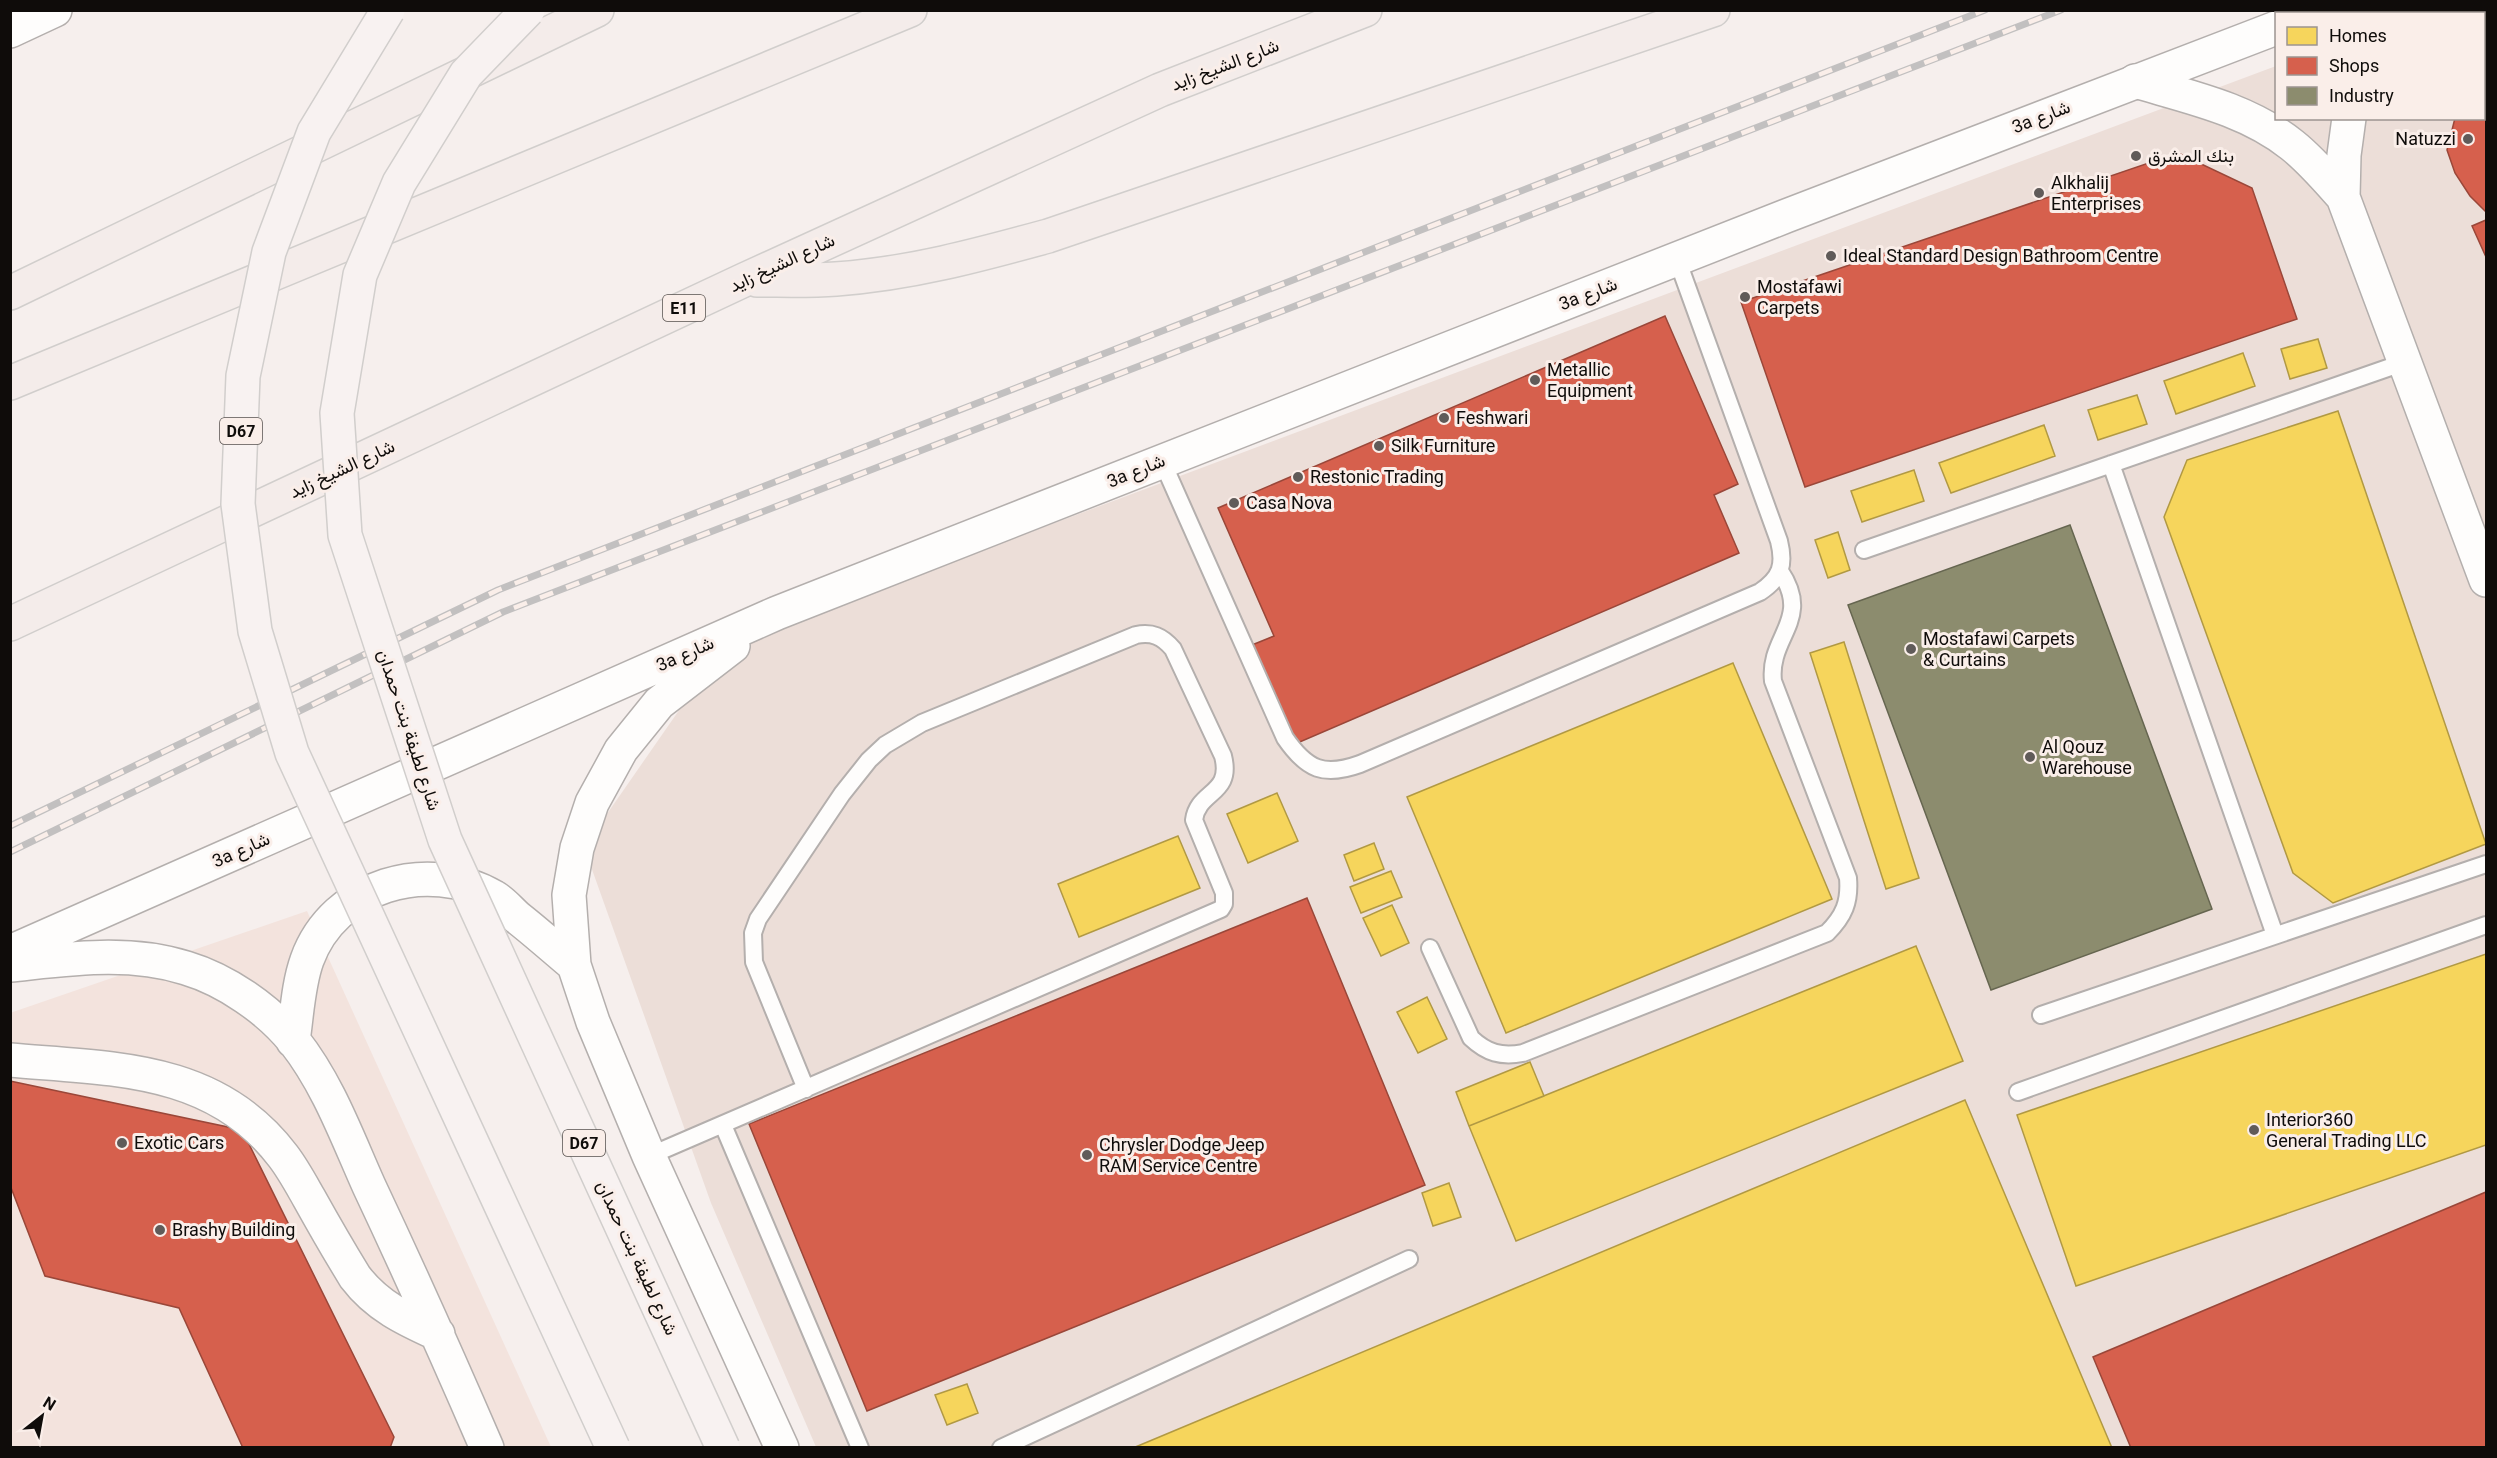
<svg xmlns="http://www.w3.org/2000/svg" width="2497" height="1458" viewBox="0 0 2497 1458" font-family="Roboto,Vazirmatn,sans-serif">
<rect width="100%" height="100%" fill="#f6efed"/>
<!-- built -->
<path fill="#ecded8" d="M 2425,10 L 2486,11 L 2486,1447 L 816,1447 L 711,1203 L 584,847 L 723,647 L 2276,66 L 2276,118 L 2484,118 L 2484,14 L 2417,13 Z"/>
<!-- industrial -->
<path fill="#f3e3dd" d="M 307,911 L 551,1447 L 11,1447 L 10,1013 Z"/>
<!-- homes -->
<path fill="#f6d55c" stroke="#b19943" stroke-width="1.5" d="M 2318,339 L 2327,368 L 2290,379 L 2281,349 Z
M 2243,353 L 2255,386 L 2176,414 L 2164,381 Z
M 2137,395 L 2147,424 L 2098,440 L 2088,410 Z
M 2338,411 L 2486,844 L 2333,903 L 2293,873 L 2164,517 L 2187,460 Z
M 2044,425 L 2055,456 L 1951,493 L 1939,463 Z
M 1914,470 L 1924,501 L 1862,522 L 1851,491 Z
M 1838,532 L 1850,570 L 1828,578 L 1815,540 Z
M 1844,642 L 1919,878 L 1886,889 L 1810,653 Z
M 1733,663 L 1832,899 L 1506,1033 L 1407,797 Z
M 1277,793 L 1298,841 L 1248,863 L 1227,814 Z
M 1178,836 L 1200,888 L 1079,937 L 1058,884 Z
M 1374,843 L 1384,869 L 1354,881 L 1344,855 Z
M 1391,871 L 1402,897 L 1361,913 L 1350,887 Z
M 1392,905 L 1409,943 L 1381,956 L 1363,918 Z
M 1916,946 L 1963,1061 L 1516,1241 L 1469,1126 Z
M 2486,954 L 2486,1145 L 2076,1286 L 2017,1115 Z
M 1427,997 L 1447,1039 L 1418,1053 L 1397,1012 Z
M 1530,1062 L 1544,1096 L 1469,1126 L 1456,1092 Z
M 1965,1100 L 2112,1448 L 1133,1448 Z
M 1449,1183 L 1461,1217 L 1433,1226 L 1422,1193 Z
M 967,1384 L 978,1413 L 947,1425 L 935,1395 Z"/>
<!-- shops -->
<path fill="#d6604d" stroke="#9a4739" stroke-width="1.5" d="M 2486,85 L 2486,212 L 2470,196 L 2455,173 L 2447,150 L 2455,118 L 2484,118 L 2484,87 Z
M 2178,153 L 2252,188 L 2297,319 L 1805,487 L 1741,302 Z
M 2486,220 L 2486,257 L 2472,226 Z
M 1665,316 L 1738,484 L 1714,495 L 1739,553 L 1295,744 L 1252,645 L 1274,636 L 1218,508 Z
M 1307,898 L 1425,1185 L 867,1411 L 749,1124 Z
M 10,1081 L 242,1130 L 394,1437 L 390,1448 L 243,1448 L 179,1308 L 45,1276 L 10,1185 Z
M 2486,1192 L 2486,1448 L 2131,1448 L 2093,1357 Z"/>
<!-- industry -->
<path fill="#8c8c6e" stroke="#666650" stroke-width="1.5" d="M 2070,525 L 2212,909 L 1991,990 L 1848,605 Z"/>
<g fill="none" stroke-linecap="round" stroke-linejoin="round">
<!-- service casing -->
<g stroke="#b4afad" stroke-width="20">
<path id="service" d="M 1162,461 L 1285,738 C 1307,770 1324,777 1360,764 L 1760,592 C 1781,578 1785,565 1779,541 L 1677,259
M 2111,464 L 2275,935
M 1864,550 L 2405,362
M 1430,948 L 1471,1038 C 1487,1053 1501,1057 1523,1053 L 1827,933 C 1844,916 1850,902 1848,878 L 1773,681 C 1768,636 1813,620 1780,571
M 2041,1015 L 2486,864
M 2018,1092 L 2486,925
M 723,1125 L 860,1448
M 649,1156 L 1221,909 L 1224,904 L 1224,893 L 1194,820 C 1198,790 1233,795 1223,756 L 1173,649 C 1162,636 1152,632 1136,635 L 922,723 L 885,745 L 869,760 L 842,794 L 758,919 L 753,933 L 754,962 L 806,1089
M 1001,1448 L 1409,1259"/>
</g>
<!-- minor casing -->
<g stroke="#b4afad" stroke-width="36">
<path id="minor" d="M 2396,14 L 2398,10
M 10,31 L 55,10
M 2135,81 C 2189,97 2247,109 2292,145 C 2311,160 2327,179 2343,197
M 2349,118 L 2344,155 L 2343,197 L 2486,580"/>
</g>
<!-- tertiary casing -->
<g stroke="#b4afad" stroke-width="36">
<path id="tertiary" d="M 2317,14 L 2325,10
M 733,646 L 659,703 L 621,750 L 592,803 L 577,848 L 569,895 L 574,965 L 593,1022 L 649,1156 L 782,1448
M 10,952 L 777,613 L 1786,216 L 2276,28
M 10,965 C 70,959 128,950 186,968 C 226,980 268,1009 294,1041 C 328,1084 347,1137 369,1186 C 410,1273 449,1360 487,1448
M 293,1041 C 297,1014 298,985 307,960 C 334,885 428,858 494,897 C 503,902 510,911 518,918 C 537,933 555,949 574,965
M 10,1060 C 113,1069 215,1066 283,1156 C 293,1169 301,1184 309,1198 C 324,1225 339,1251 355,1277 C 377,1306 405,1319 438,1334"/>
</g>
<!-- motorway casing -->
<g stroke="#d1cecc" stroke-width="36">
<path id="motorway" d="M 757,280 C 783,280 810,281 836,279 C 909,274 979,255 1048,236 L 1713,10
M 10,293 L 597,10
M 10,383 L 910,10
M 10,624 L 744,280 L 1160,90 L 1365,10"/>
</g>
<!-- service -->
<use href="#service" stroke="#fefdfc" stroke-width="16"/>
<!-- minor -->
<use href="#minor" stroke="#fefdfc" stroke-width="33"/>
<!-- tertiary -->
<use href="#tertiary" stroke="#fefdfc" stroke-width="33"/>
<!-- motorway -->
<use href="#motorway" stroke="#f4ecea" stroke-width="33"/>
<!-- rail casing -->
<g stroke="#c2c0c0" stroke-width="7">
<path id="rail" d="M 10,826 L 498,590 L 1985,10
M 10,852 L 503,612 L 2061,10"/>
</g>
<!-- rail -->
<use href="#rail" stroke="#faeee9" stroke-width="4.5" stroke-dasharray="14" stroke-linecap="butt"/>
<!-- primary-bridge casing -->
<g stroke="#d1cecc" stroke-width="36" stroke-linecap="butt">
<path id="primary-bridge" d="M 388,10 L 314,132 L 269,252 L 243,376 L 238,504 L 255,631 L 292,753 L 613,1448
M 528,10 L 466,74 L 399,183 L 360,275 L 337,413 L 345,535 L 445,840 L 723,1448"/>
</g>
<!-- primary-bridge -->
<use href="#primary-bridge" stroke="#f8f2f1" stroke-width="33"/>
</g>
<!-- markers -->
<g fill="#605b59" stroke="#faeee9" stroke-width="2">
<circle cx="2468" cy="139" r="6"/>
<circle cx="2136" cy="156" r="6"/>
<circle cx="2039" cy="193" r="6"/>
<circle cx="1831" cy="256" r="6"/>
<circle cx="1745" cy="297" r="6"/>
<circle cx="1535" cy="380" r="6"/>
<circle cx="1444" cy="418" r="6"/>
<circle cx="1379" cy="446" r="6"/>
<circle cx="1298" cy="477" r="6"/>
<circle cx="1234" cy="503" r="6"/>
<circle cx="1911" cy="649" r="6"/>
<circle cx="2030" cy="757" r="6"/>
<circle cx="2254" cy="1130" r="6"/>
<circle cx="122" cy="1143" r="6"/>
<circle cx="1087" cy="1155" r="6"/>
<circle cx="160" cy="1230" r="6"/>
</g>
<g text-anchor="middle" stroke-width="6" stroke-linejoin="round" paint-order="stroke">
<!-- shield labels -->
<g fill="#faeee9" stroke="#56504d" stroke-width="1.5">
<rect x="663" y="295" width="42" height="26" rx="4.5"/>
<rect x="220" y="418" width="42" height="26" rx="4.5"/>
<rect x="563" y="1130" width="42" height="26" rx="4.5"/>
</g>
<g font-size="16" font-weight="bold" fill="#0f0c0a">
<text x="684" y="314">E11</text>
<text x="241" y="437">D67</text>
<text x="584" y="1149">D67</text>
</g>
<!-- street labels -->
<g font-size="18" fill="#0f0c0a" stroke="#faeee9">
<text transform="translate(1225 65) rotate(-21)" y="6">شارع الشيخ زايد</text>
<text transform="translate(2041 117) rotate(-21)" y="6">3a شارع</text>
<text transform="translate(782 263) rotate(-25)" y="6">شارع الشيخ زايد</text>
<text transform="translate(1588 294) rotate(-21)" y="6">3a شارع</text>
<text transform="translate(342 469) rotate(-25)" y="6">شارع الشيخ زايد</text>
<text transform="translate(1136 471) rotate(-22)" y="6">3a شارع</text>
<text transform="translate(685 654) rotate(-24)" y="6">3a شارع</text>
<text transform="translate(409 730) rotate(72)" y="6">شارع لطيفة بنت حمدان</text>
<text transform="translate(241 850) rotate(-24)" y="6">3a شارع</text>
<text transform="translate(637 1258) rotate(65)" y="6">شارع لطيفة بنت حمدان</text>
</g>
<!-- poi labels -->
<g font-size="18" fill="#0f0c0a" stroke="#faeee9" text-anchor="start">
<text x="2456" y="145" text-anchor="end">Natuzzi</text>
<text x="2148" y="162">بنك المشرق</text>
<text x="2051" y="189">Alkhalij<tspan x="2051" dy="21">Enterprises</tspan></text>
<text x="1843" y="262">Ideal Standard Design Bathroom Centre</text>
<text x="1757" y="293">Mostafawi<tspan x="1757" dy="21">Carpets</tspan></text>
<text x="1547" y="376">Metallic<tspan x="1547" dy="21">Equipment</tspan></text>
<text x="1456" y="424">Feshwari</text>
<text x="1391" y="452">Silk Furniture</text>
<text x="1310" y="483">Restonic Trading</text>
<text x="1246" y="509">Casa Nova</text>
<text x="1923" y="645">Mostafawi Carpets<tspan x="1923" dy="21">&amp; Curtains</tspan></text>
<text x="2042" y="753">Al Qouz<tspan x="2042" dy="21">Warehouse</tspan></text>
<text x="2266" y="1126">Interior360<tspan x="2266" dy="21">General Trading LLC</tspan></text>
<text x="134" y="1149">Exotic Cars</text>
<text x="1099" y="1151">Chrysler Dodge Jeep<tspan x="1099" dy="21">RAM Service Centre</tspan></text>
<text x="172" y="1236">Brashy Building</text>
</g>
</g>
<!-- border -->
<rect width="2497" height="1458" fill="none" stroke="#0f0c0a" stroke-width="24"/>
<!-- legend -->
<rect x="2275" y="12" width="210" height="108" fill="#faeee9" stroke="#9c9490" stroke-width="1.5"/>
<rect x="2287" y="27" width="30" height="18" fill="#f6d55c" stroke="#9c9490" stroke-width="1.5"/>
<text x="2329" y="42" font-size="18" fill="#0f0c0a">Homes</text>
<rect x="2287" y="57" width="30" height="18" fill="#d6604d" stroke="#9c9490" stroke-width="1.5"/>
<text x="2329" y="72" font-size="18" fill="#0f0c0a">Shops</text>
<rect x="2287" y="87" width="30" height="18" fill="#8c8c6e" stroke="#9c9490" stroke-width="1.5"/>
<text x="2329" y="102" font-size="18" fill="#0f0c0a">Industry</text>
<!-- north arrow -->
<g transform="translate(42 1416) rotate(31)" stroke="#faeee9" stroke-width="4.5" paint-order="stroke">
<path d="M0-4.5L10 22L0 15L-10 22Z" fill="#0f0c0a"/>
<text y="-9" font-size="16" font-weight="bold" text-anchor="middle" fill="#0f0c0a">N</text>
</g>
</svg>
